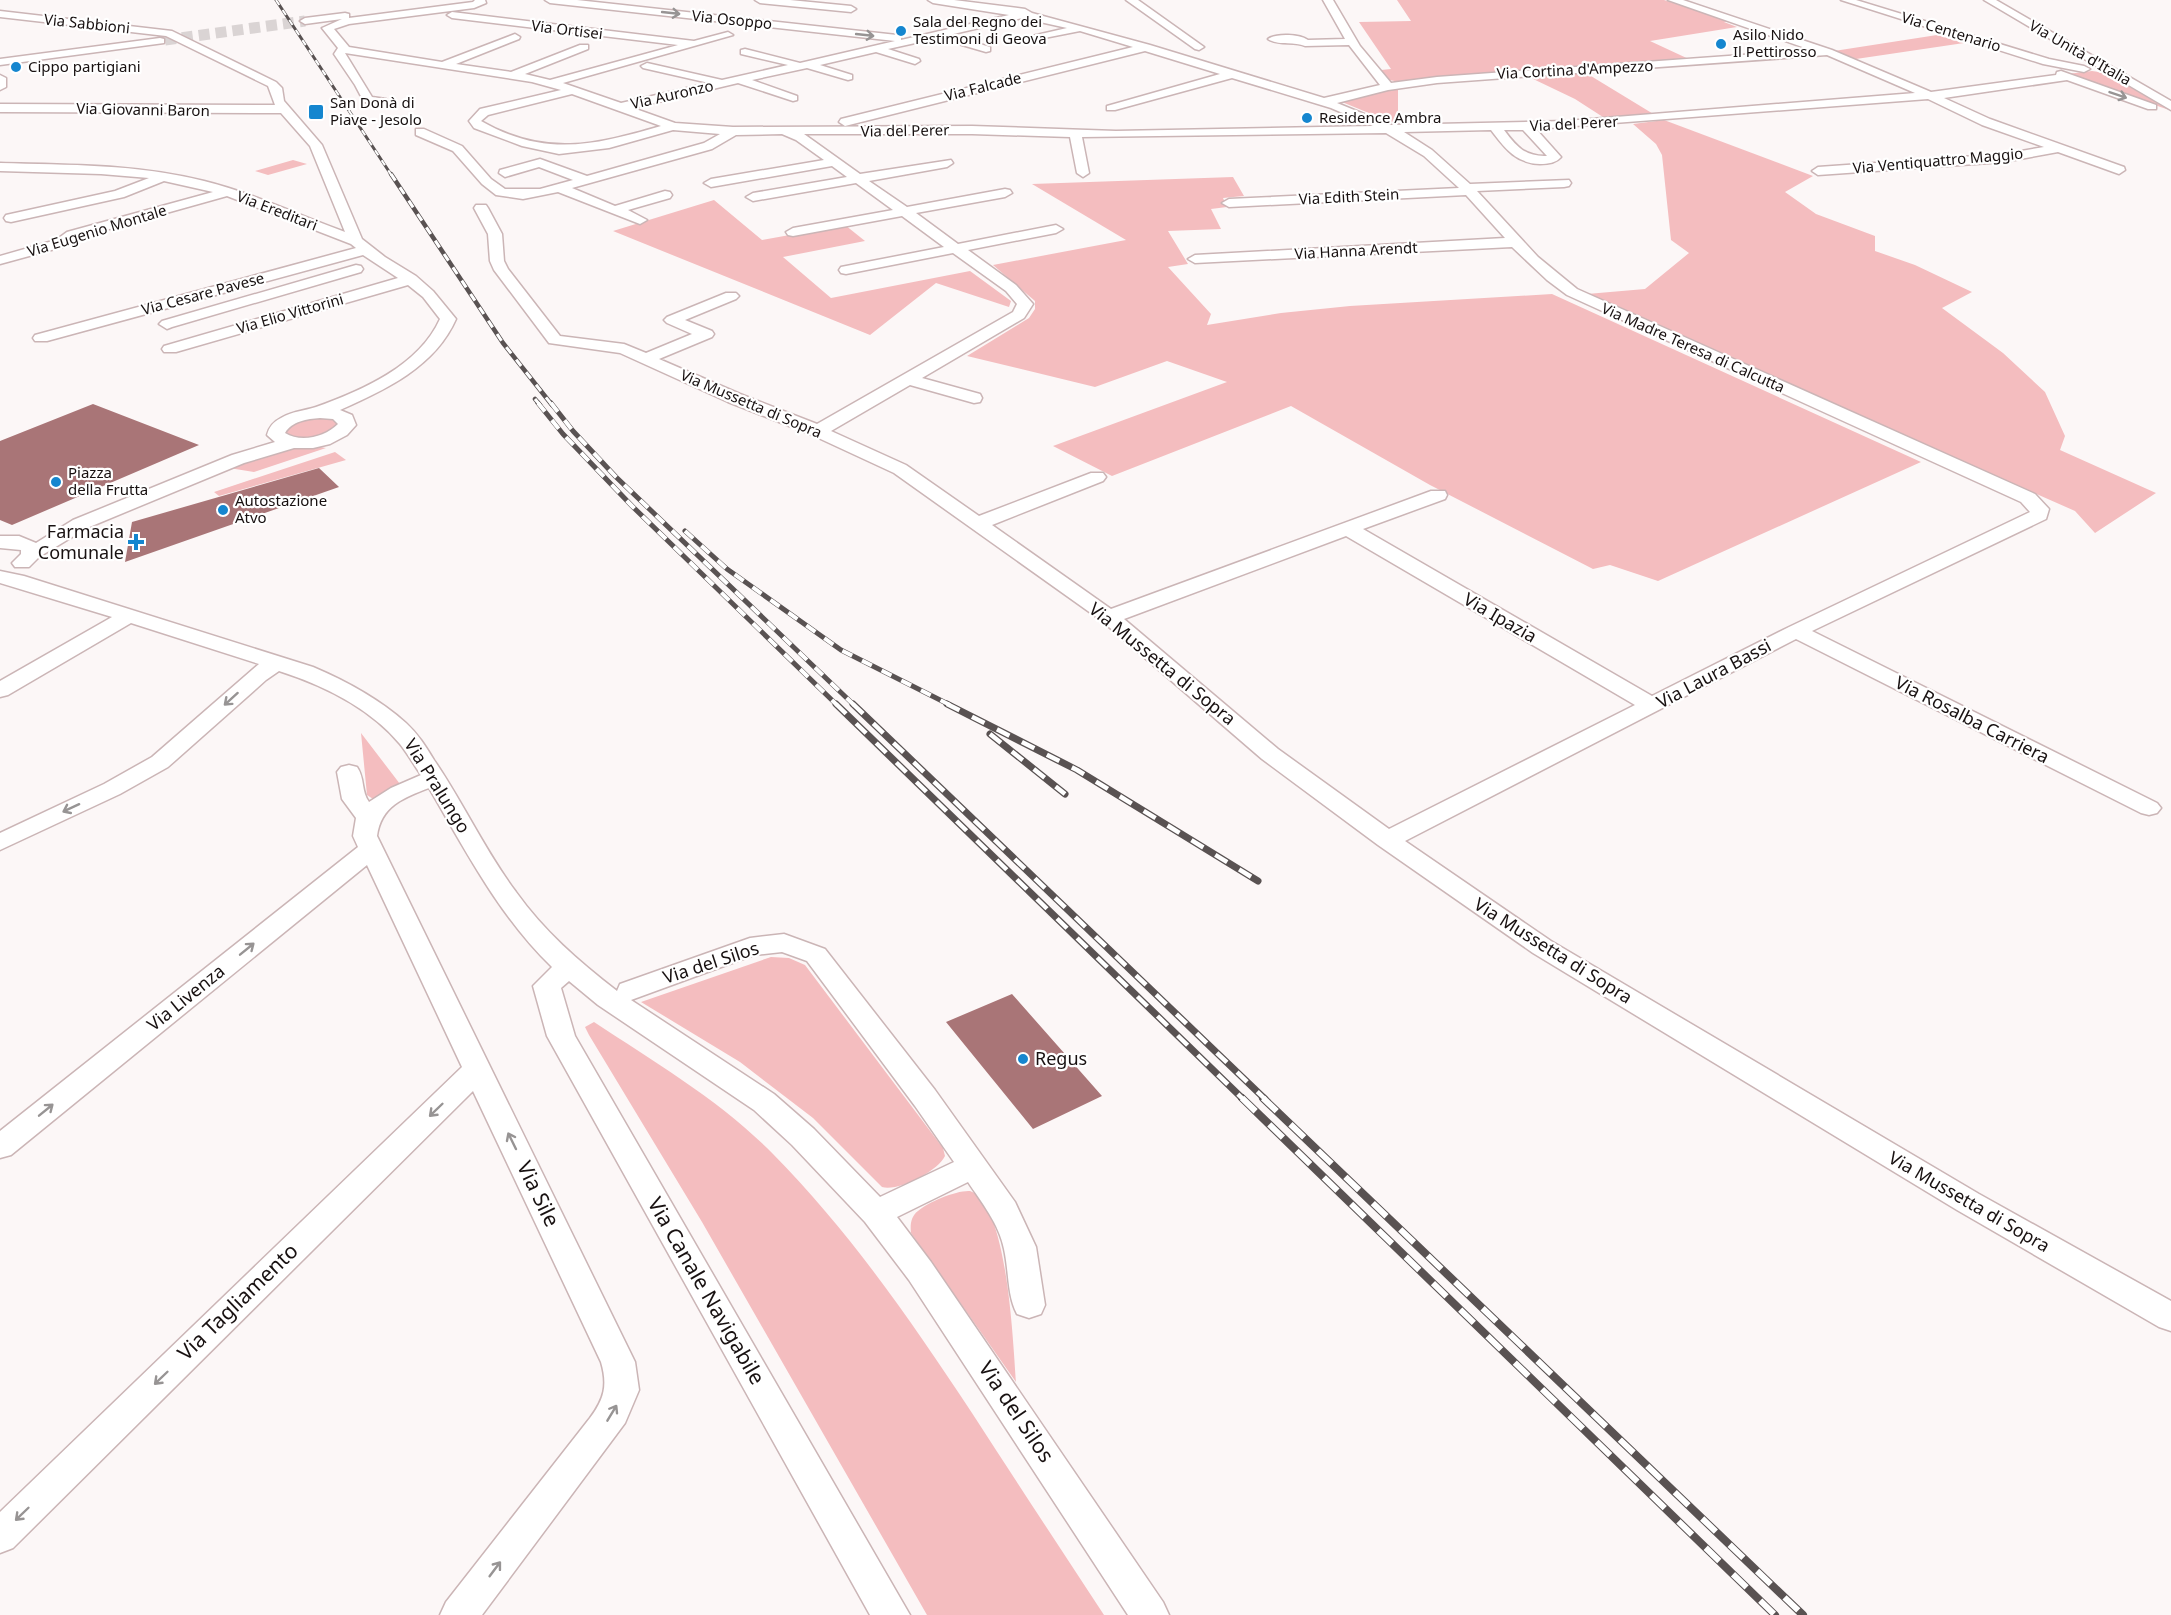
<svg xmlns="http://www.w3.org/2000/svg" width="2171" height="1615" viewBox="0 0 2171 1615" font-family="'Noto Sans',sans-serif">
<rect width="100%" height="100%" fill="#fcf7f7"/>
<!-- green -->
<path fill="#f4bdbf" d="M 1397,0 L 1664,0 L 1729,21 L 1724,22 L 1737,27 L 1650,41 L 1693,61 L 1527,70 L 1400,82 L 1389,80 L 1381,70 L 1391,69 L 1359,22 L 1411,21 Z
M 1937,35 L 1964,43 L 1856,59 L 1834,51 Z
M 2092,71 L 2106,73 L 2169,110 L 2067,74 Z
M 1586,73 L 1655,115 L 1606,119 L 1575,99 L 1529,77 Z
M 1398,88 L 1398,125 L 1342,102 L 1343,100 Z
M 1664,120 L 1813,176 L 1785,192 L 1816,214 L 1875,236 L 1875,251 L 1915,265 L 1972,292 L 1942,308 L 2003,353 L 2045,392 L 2065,436 L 2060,450 L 2156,493 L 2095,533 L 2075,511 L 1587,294 L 1645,289 L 1689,253 L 1671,240 L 1662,155 L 1656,144 L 1633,124 Z
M 293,160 L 307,164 L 268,175 L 255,171 Z
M 1233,177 L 1244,196 L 1223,198 L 1227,207 L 1211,209 L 1221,229 L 1168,231 L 1188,264 L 1168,267 L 1211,314 L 1207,325 L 1281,313 L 1350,306 L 1552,294 L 1921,462 L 1658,581 L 1610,565 L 1593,569 L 1430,485 L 1291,406 L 1112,476 L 1053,446 L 1227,382 L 1167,361 L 1095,387 L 967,356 L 1029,318 L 1035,309 L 1035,301 L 993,265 L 1126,240 L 1032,184 Z
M 714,200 L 762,240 L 845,225 L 865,241 L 783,257 L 831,298 L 970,271 L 1011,301 L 1009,307 L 936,283 L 870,335 L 613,231 Z
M 323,417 L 336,420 L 339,424 C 322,436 304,446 285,433 C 290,419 309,419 323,417 Z
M 314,446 L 326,448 L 254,472 L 229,468 L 287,447 Z
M 335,452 L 346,460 L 219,496 L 214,492 Z
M 361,733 L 400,784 L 373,799 L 367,795 Z
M 771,957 L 789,958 L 805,965 L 943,1148 L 945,1156 C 938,1171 898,1192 882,1187 L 813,1118 L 740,1062 L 641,1002 Z
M 594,1022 C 656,1063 721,1101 773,1154 C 850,1232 912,1322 972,1413 C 1016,1481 1060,1548 1104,1615 L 927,1615 L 702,1222 L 589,1035 L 585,1027 Z
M 970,1191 C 1008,1203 1013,1345 1016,1382 L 911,1233 C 910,1225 911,1216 918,1211 C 928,1202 957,1190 970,1191 Z"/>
<!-- building -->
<path fill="#a97577" d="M 93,404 L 199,445 L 12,525 L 0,520 L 0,441 Z
M 319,468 L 339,487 L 125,562 L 132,522 Z
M 1012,994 L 1102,1096 L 1033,1129 L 946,1022 Z"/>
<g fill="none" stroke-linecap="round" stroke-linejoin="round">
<!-- minor-tunnel -->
<path stroke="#dad4d4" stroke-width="11" stroke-dasharray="11 6" stroke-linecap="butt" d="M 165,40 L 305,21"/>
<!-- minor casing -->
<g stroke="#cbb5b6" stroke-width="3">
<path id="minor" d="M 475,0 L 485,0 L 486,3 L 474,8 L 349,24 L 334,29 L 349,47 L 442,62 L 515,34 L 520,37 L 519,39 L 456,64 L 511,72 L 580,45 L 588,45 L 588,49 L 525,74 L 550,80 L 678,45 L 452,18 L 447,15 L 452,12 L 694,41 L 728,32 L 733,35 L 563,83 L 621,103 L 709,83 L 643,68 L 641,66 L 647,63 L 722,80 L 788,65 L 741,54 L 741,50 L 745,49 L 800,63 L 895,41 L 550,3 L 545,0 L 577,0 L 897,35 L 901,36 L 901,40 L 1009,15 L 933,3 L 928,0 L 954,0 L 1025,9 L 1032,13 L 1150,45 L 1324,98 L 1380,85 L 1349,45 L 1305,46 C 1294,41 1278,46 1268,39 C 1276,33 1300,34 1308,40 L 1345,39 L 1323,0 L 1333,0 L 1360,46 L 1391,83 L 1437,77 L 1811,50 L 1668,0 L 1683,0 L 1832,50 L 1931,92 L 2056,75 L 2057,72 L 2061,71 L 2156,105 L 2156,109 L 2148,109 L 2067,80 L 1944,98 L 1990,119 L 2124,167 L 2125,170 L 2119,174 L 2058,152 L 2004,162 L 1818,175 L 1812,171 L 1818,167 L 2004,154 L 2044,147 L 1982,125 L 1928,99 L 1536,129 L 1561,157 C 1556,163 1548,164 1540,164 C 1515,163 1505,148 1491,130 L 1404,132 L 1432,150 L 1470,184 L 1569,180 L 1571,183 L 1569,186 L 1564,187 L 1477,191 L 1538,257 L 1577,289 L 2035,494 L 2049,509 L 2046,519 L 1812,631 L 2157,803 L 2161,808 L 2157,813 L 2149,815 L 2141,813 L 1796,639 L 1405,841 L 1551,941 L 1979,1194 L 2171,1301 L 2171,1331 L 2159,1327 L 1957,1210 L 1533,953 L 1378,845 L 1262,759 L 1102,621 L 894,473 L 812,435 L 728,402 L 620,353 L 549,343 L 494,270 L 490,261 L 488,234 L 474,208 L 476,205 L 486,205 L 488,208 L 502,234 L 504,261 L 508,269 L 560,336 L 624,344 L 646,353 L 692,334 L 667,323 L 664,320 L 667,317 L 726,293 L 736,293 L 739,296 L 736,299 L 685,320 L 712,331 L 714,334 L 712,337 L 659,359 L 740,394 L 817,424 L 1013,312 L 1017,304 L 1006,291 L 953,253 L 846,274 L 841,273 L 839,270 L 841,267 L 944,247 L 902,216 L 793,236 L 788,235 L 786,232 L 793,228 L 893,210 L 856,183 L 753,201 L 746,197 L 753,193 L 847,177 L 832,166 L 711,187 L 704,183 L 711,179 L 824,160 L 796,140 L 782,134 L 736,135 L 712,149 L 572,188 L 615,206 L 665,191 L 670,192 L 672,195 L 670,198 L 628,210 L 647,220 L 640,224 L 558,192 L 523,199 L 496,195 L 482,184 L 453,151 L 416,135 L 416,129 L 424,129 L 462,146 L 491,179 L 505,189 L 540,189 L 573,180 L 539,167 L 505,177 L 499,173 L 500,170 L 540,159 L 587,176 L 704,143 L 720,134 L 673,130 L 609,148 L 559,154 L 522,146 L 474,128 L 469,121 L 480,109 L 561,90 L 532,82 L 345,53 L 372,97 L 386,99 L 388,101 L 382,104 L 364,102 L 355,85 L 334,54 L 338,48 L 322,28 L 342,19 L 305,24 L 300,21 L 305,18 L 345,13 L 349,14 L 349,18 L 473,2 ZM 1022,18 L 1067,28 L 1019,39 L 1019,43 L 1080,31 L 1133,47 L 841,119 L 839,122 L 845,126 L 1145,51 L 1220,74 L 1107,106 L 1107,110 L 1115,110 L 1232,78 L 1331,108 L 1373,126 L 1116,131 L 972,126 L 733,127 L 675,123 L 633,108 L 738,83 L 793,101 L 797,100 L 797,96 L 752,80 L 807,68 L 848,80 L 852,79 L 852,75 L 820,65 L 876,52 L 915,64 L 920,61 L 919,59 L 888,49 L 938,38 L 986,52 L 990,51 L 990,47 L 949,35 ZM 1827,55 L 1915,93 L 1566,121 L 1391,125 L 1337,103 L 1388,90 L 1437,83 ZM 572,94 L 661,126 C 595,145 545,158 481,121 L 488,115 ZM 1504,130 L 1523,130 L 1547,156 C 1525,157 1516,146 1504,130 ZM 1386,133 L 1424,156 L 1459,188 L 1229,199 L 1222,203 L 1229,207 L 1466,195 L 1505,238 L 1195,255 L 1188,259 L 1195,263 L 1512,247 L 1547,280 L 1567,295 L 2021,502 L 2030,512 L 1789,627 L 1652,696 L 1363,529 L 1445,499 L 1447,495 L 1445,491 L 1431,491 L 1111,609 L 992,525 L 1103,481 L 1106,477 L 1103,473 L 1091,473 L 979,516 L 906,465 L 831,431 L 910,385 L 974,403 L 980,402 L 982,398 L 980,394 L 922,378 L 1024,318 L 1033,304 L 1016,285 L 968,250 L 1056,233 L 1063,229 L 1056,225 L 958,244 L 916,213 L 1005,197 L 1012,193 L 1010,190 L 1005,189 L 907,207 L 869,181 L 947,167 L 953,163 L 951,160 L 860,174 L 804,134 L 972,134 L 1070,137 L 1077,173 L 1083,177 L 1089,173 L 1082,137 ZM 1346,536 L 1635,705 L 1389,829 L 1278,749 L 1124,619 Z
M 755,0 L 790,0 L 851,6 L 856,9 L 851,12 L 760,3 Z
M 1126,0 L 1138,0 L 1204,47 L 1199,50 L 1195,49 Z
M 1841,0 L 1856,0 L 2049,59 L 2084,66 L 2090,69 L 2084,72 L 2043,64 Z
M 1984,0 L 1996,0 L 2171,101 L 2171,110 Z
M 0,11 L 172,31 L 276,82 L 282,88 L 284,101 L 322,145 L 362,239 L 385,257 L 416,276 L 433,291 L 456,319 C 435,367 385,390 340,410 L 352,415 L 356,425 L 347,435 L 330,444 L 313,448 L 294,448 L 244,463 L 87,528 L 39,557 L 29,567 L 15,567 L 12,563 L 21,554 L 21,550 L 0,548 L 0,536 L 19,536 L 36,543 L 73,520 L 232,455 L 275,442 L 267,435 C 269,427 273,422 281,418 C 292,411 304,411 316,407 C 361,391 419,366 440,319 L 423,297 L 408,285 L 176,352 L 164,352 L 162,349 L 164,346 L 398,278 L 363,255 L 47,341 L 35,341 L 33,338 L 35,335 L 356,248 L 351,244 L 227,196 L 77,238 L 66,246 L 0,264 L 0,256 L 56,240 L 67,232 L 213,192 L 164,181 L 124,197 L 11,222 L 6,221 L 4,218 L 6,215 L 115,191 L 149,178 L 101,174 L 0,171 L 0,163 C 68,165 138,164 204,181 C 253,193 298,215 345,232 L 310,146 L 281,113 L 0,112 L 0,104 L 275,105 L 268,86 L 166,36 L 0,17 ZM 320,418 L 333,419 L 338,424 C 325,437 301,443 285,433 C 292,421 307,419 320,418 Z
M 160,38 L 164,39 L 164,43 L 0,65 L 0,59 Z
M 0,75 L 6,78 L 6,87 L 0,90 Z
M 356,265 L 361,266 L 363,269 L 361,272 L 172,327 L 167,329 L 159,324 L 162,321 Z
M 0,571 L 24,576 L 313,667 C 346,681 379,699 406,723 C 418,734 426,747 434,760 C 463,802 485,851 516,892 C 544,931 578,961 617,991 L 620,984 L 750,938 L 784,934 L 825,949 L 935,1090 L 1015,1202 L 1036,1247 L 1045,1305 L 1041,1314 L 1029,1318 L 1017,1314 C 1007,1295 1009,1271 1004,1249 C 999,1224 982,1203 968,1182 L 897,1217 L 931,1262 L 1163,1602 L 1169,1615 L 1128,1615 L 909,1280 L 865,1222 L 792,1145 L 754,1110 L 598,1005 L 569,981 L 561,988 L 575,1036 L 910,1615 L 870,1615 L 547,1036 L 533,986 L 552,967 C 499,916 466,851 429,788 C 403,798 381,806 377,836 L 635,1362 L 639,1390 L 625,1423 L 482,1615 L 440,1615 L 446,1602 L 590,1418 C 604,1399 608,1386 601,1362 L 473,1091 L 13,1548 L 0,1553 L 0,1512 L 462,1067 L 367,865 L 11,1155 L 0,1158 L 0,1131 L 358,847 L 353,836 L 356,818 L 342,799 L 337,772 L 341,767 L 349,765 L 357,767 C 365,778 361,792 369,802 L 391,788 L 421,775 C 414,765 408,754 400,744 C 370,708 323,685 279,671 L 266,680 L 168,767 L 120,794 L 0,850 L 0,833 L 104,784 L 152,757 L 259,664 L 131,623 L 8,695 L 0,697 L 0,681 L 112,617 L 0,583 ZM 782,952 L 807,961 L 915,1106 L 954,1162 L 880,1197 L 814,1129 L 774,1094 L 631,1000 L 754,955 Z"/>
</g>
<!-- minor -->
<use href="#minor" fill="#fff" fill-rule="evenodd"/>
<!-- rail-far4 casing -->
<g stroke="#595252" stroke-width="3">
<path id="rail-far4" d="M 276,0 L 392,176"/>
</g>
<!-- rail-far3 casing -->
<g stroke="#595252" stroke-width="4.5">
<path id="rail-far3" d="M 391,174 L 503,343 L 552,405
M 535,399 L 540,405"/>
</g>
<!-- rail-far2 casing -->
<g stroke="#595252" stroke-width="5">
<path id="rail-far2" d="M 538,403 L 563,434 L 632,506 L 837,705
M 551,403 L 573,431 L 616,477 L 854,705
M 685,531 L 727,569 L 841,650 L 950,705"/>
</g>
<!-- rail-far1 casing -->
<g stroke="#595252" stroke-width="7">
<path id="rail-far1" d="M 836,704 L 1243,1099
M 853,704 L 1265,1099
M 947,704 L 1077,770 L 1258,881
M 990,734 L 1065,794"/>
</g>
<!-- rail casing -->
<g stroke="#595252" stroke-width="8">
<path id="rail" d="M 1242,1098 L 1775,1615
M 1263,1098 L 1803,1615"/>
</g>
<!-- rail-far4 -->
<use href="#rail-far4" stroke="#fff" stroke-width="2" stroke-dasharray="6" stroke-linecap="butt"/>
<!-- rail-far3 -->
<use href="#rail-far3" stroke="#fff" stroke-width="3" stroke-dasharray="8" stroke-linecap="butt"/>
<!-- rail-far2 -->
<use href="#rail-far2" stroke="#fff" stroke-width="4" stroke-dasharray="11" stroke-linecap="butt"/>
<!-- rail-far1 -->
<use href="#rail-far1" stroke="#fff" stroke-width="4.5" stroke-dasharray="14" stroke-linecap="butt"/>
<!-- rail -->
<use href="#rail" stroke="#fff" stroke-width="6" stroke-dasharray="19" stroke-linecap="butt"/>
</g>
<!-- one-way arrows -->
<defs><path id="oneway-shaft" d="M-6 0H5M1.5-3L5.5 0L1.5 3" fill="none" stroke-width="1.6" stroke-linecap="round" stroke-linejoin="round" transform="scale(1.5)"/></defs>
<g stroke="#979494">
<use href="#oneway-shaft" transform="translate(671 13) rotate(6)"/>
<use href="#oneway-shaft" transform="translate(865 35) rotate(6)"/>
<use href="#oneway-shaft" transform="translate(2118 95) rotate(19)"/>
<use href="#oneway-shaft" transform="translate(231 699) rotate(138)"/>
<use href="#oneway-shaft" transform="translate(71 808) rotate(155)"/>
<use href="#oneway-shaft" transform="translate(247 949) rotate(-39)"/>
<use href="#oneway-shaft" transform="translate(46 1110) rotate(-39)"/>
<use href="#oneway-shaft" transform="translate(436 1110) rotate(136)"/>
<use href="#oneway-shaft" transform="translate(512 1141) rotate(-116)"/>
<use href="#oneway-shaft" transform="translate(161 1378) rotate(136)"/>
<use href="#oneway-shaft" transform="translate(612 1413) rotate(-59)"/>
<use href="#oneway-shaft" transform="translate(22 1514) rotate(136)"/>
<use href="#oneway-shaft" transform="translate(495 1569) rotate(-53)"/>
</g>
<!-- markers -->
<g fill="#1586cf" stroke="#fff" stroke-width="2">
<circle cx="901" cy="31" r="6"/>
<circle cx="1721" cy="44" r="6"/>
<circle cx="16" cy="67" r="6"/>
<rect x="308" y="104" width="16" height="16" rx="3"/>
<circle cx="1307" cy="118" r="6"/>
<circle cx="56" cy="482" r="6"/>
<circle cx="223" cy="510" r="6"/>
<path d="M133 533h6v6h6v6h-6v6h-6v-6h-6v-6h6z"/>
<circle cx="1023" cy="1059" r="6"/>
</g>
<g text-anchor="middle" stroke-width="4.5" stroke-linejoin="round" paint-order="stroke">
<!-- far-street labels -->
<g font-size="15" fill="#181111" stroke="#fff">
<text transform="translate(732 20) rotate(6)" y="5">Via Osoppo</text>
<text transform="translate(87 24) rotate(6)" y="5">Via Sabbioni</text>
<text transform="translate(567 30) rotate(7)" y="5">Via Ortisei</text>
<text transform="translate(1951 32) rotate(17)" y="5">Via Centenario</text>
<text transform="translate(2080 53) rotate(30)" y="5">Via Unità d'Italia</text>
<text transform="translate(1575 70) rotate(-3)" y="5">Via Cortina d'Ampezzo</text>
<text transform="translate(983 87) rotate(-14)" y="5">Via Falcade</text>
<text transform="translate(672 95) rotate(-13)" y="5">Via Auronzo</text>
<text transform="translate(143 110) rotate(1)" y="5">Via Giovanni Baron</text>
<text transform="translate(1574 124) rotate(-3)" y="5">Via del Perer</text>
<text transform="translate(905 131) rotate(-1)" y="5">Via del Perer</text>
<text transform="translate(1938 161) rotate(-5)" y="5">Via Ventiquattro Maggio</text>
<text transform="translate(1349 197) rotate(-3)" y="5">Via Edith Stein</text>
<text transform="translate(277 211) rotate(21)" y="5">Via Ereditari</text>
<text transform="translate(97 231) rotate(-17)" y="5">Via Eugenio Montale</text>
<text transform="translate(1356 251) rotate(-3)" y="5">Via Hanna Arendt</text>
<text transform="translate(203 294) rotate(-15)" y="5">Via Cesare Pavese</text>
<text transform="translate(290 314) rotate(-16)" y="5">Via Elio Vittorini</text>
<text transform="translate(1693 348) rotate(24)" y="5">Via Madre Teresa di Calcutta</text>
<text transform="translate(751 404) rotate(23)" y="5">Via Mussetta di Sopra</text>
</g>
<!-- far-poi labels -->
<g font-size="15" fill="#181111" stroke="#fff" text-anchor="start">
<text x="913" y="27">Sala del Regno dei<tspan x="913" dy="17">Testimoni di Geova</tspan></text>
<text x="1733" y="40">Asilo Nido<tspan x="1733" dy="17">Il Pettirosso</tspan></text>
<text x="28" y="72">Cippo partigiani</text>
<text x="330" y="108">San Donà di<tspan x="330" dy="17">Piave - Jesolo</tspan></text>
<text x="1319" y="123">Residence Ambra</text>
<text x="68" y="478">Piazza<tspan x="68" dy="17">della Frutta</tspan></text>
<text x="235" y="506">Autostazione<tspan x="235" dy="17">Atvo</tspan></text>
</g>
<!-- poi labels -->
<g font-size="18" fill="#181111" stroke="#fff" text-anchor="end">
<text x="124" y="538">Farmacia<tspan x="124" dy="21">Comunale</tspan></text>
<text x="1035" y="1065" text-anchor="start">Regus</text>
</g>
<!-- street labels -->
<g font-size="18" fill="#181111" stroke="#fff">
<text transform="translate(1500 618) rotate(30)" y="6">Via Ipazia</text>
<text transform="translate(1162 664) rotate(39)" y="6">Via Mussetta di Sopra</text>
<text transform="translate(1714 674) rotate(-28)" y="6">Via Laura Bassi</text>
<text transform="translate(1972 720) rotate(27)" y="6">Via Rosalba Carriera</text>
<text transform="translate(437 786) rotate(58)" y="6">Via Pralungo</text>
<text transform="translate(1553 951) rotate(32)" y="6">Via Mussetta di Sopra</text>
<text transform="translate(711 963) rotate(-18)" y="6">Via del Silos</text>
<text transform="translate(186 998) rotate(-39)" y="6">Via Livenza</text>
<text transform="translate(1969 1202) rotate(30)" y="6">Via Mussetta di Sopra</text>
</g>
<!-- near-street labels -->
<g font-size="21" fill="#181111" stroke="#fff">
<text transform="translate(538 1194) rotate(64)" y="7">Via Sile</text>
<text transform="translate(706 1291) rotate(60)" y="7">Via Canale Navigabile</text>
<text transform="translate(238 1302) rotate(-44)" y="7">Via Tagliamento</text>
<text transform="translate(1016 1412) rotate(56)" y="7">Via del Silos</text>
</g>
</g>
</svg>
